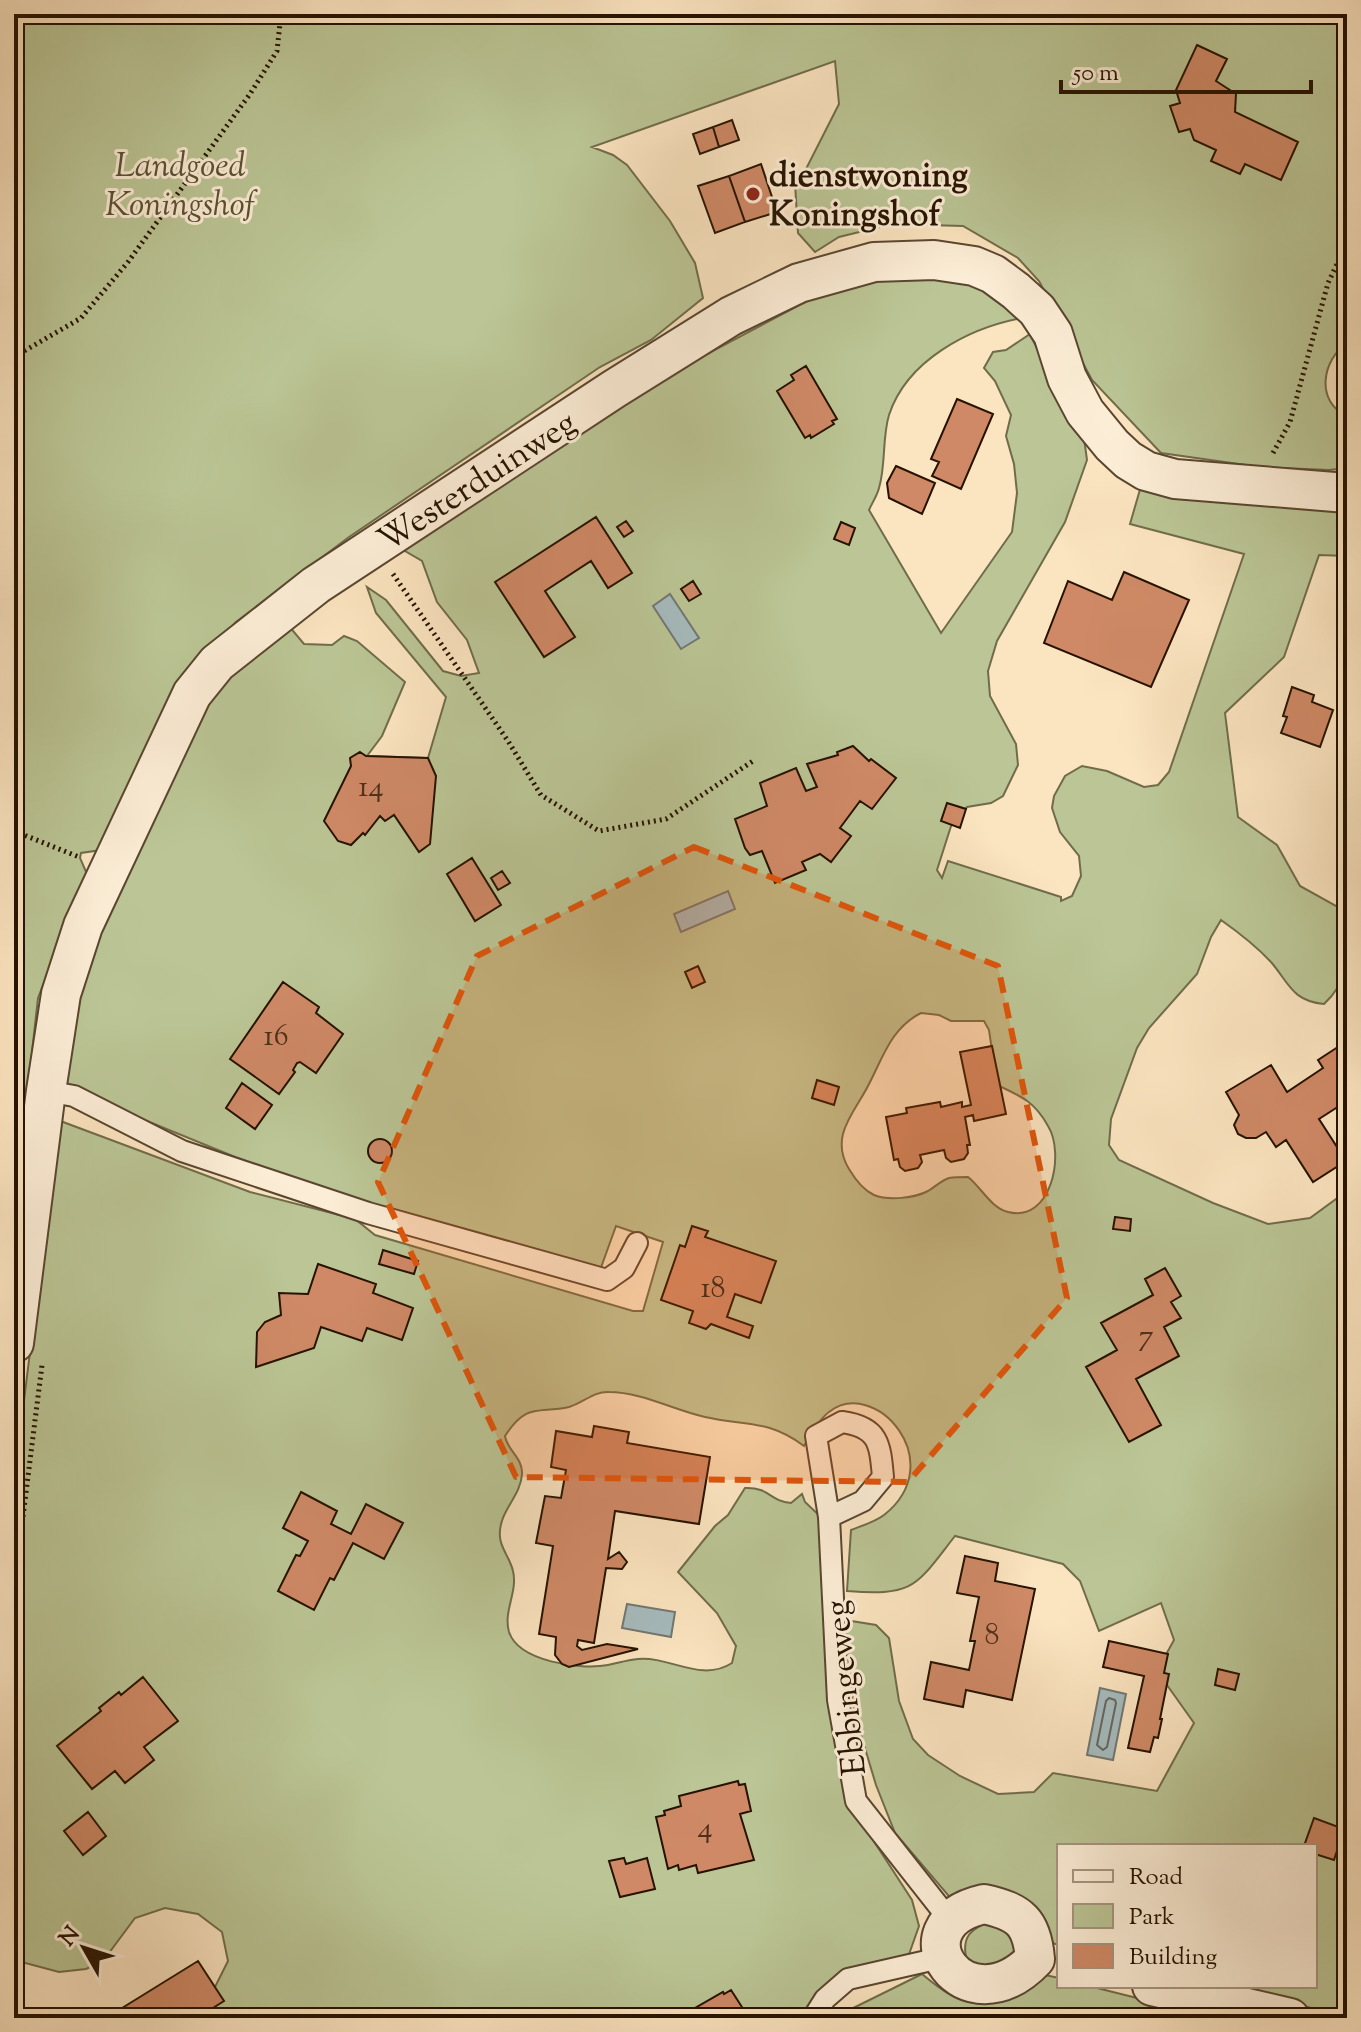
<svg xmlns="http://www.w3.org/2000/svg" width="1361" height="2032" viewBox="0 0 1361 2032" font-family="'Sorts Mill Goudy',serif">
<rect width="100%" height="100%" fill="#fbe4c0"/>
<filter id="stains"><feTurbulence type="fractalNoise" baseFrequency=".0025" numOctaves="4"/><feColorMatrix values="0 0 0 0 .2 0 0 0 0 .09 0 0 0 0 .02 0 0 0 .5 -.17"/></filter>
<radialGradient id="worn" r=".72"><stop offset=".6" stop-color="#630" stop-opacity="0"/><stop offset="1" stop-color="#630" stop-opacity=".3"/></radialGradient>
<!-- green -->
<path fill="#bbc595" stroke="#706c4a" stroke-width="2" fill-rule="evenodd" d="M 14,14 L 1347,14 L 1347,343 C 1322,360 1315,402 1347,416 L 1347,468 L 1329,470 L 1260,467 L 1161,453 L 1092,380 L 1039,281 L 1018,258 L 963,226 L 892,224 L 839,237 L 815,252 L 798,233 L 795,183 L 806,169 L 839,104 L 835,61 L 592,147 L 613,155 L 627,165 L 670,221 L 695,263 L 703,298 L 651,340 L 600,367 L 349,537 L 236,622 L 203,657 L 101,850 L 81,853 L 80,858 L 87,874 L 38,998 L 14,1214 Z
M 893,275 L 963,281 L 994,296 L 1022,318 C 969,328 907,360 889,415 C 882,438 886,465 879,488 C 877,496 872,503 869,510 L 941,633 L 1012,532 L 1017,493 L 1014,464 L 1006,436 L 1011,415 L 995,381 L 984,368 L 993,352 L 1006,350 L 1030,334 L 1073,423 L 1084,438 L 1087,460 L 1065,522 L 997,641 L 988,671 L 990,696 L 1016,744 L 1018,765 L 1003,796 L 991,803 L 967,807 L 952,823 L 937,870 L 942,878 L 948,861 L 1061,897 L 1061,901 L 1072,896 L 1081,876 L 1079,856 L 1060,832 L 1052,808 L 1054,796 L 1065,776 L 1082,766 L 1107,771 L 1144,787 L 1158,785 L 1169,772 L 1244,554 L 1130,524 L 1141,486 L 1347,509 L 1347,556 L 1319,555 L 1284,657 L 1225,713 L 1238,817 L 1277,845 L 1300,886 L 1347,912 C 1347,950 1354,976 1324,1004 C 1292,1001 1289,983 1271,962 C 1257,947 1238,932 1221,920 L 1211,937 L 1197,974 L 1149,1028 L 1137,1048 L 1111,1119 L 1109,1145 L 1119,1160 L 1213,1203 L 1268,1224 L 1310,1218 L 1347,1191 L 1347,2017 L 1224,1986 L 1315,1986 L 1315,1846 L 1059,1846 L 1059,1945 L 1034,1938 L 953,1901 L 895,1833 L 876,1785 L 855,1715 L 845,1620 L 876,1625 L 889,1638 L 899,1701 L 913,1739 L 928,1755 L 960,1776 L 998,1794 L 1034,1792 L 1053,1773 L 1157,1791 L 1194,1723 L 1157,1671 L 1174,1640 L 1161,1603 L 1099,1631 L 1080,1581 L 1063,1564 L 955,1536 C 915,1587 915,1596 847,1591 L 851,1530 C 861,1526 875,1522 884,1515 C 951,1462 875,1376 829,1412 C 819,1419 811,1435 804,1446 C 768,1419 745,1426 705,1417 C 674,1410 641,1392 609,1392 C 594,1391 583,1403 569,1407 C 538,1414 527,1402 505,1436 C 507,1450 523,1458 522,1474 C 521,1495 501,1510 500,1531 C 498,1546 510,1557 513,1571 C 518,1592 503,1611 509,1632 C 519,1662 581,1670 608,1665 C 618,1663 627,1660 638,1659 C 670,1656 701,1683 732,1663 L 736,1646 L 717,1613 L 678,1572 L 715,1526 L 728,1515 L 745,1488 C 770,1487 769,1501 791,1503 L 802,1494 L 805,1502 L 823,1519 L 844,1778 L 875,1843 L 912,1900 L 919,1926 L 907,1960 L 860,1975 L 805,2018 L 182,2018 L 214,1989 L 228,1961 L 222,1932 L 198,1914 L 165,1908 L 135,1918 L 103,1961 L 86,1969 L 59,1972 L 14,1960 L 14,1482 L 37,1295 L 55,1119 L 250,1192 L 355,1219 L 375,1235 L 633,1311 L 643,1311 L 663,1242 L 616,1226 L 599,1273 L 356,1200 L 235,1157 L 59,1085 L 81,984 L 115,887 L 200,718 L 238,660 L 289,626 L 304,644 L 332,645 L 344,636 L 357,641 L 405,682 L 382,736 L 367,756 L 428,758 L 446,697 L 376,613 L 367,587 L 386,600 L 443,671 L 461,676 L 479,673 L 467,640 L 437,602 L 422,561 L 393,544 L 656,381 L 824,292 ZM 921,1013 L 939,1015 L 951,1021 L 984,1021 L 989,1030 L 997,1085 C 1021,1096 1035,1102 1048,1126 C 1065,1153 1052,1223 1008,1212 C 991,1208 981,1187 968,1177 C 962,1177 955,1177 949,1178 C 942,1180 935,1187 928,1191 C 915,1198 889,1201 874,1195 C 863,1190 855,1179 849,1169 C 828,1134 857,1111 871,1080 C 884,1054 893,1027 921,1013 Z
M 990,1922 L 1010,1933 L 1015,1948 L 1014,1956 L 986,1973 L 966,1957 C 962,1937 971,1928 990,1922 Z
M 1036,1973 L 1059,1978 L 1059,1986 L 1089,1986 L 1217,2018 L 833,2018 L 922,1974 C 974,2018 984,2006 1036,1973 Z"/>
<!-- water -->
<path fill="#a5bbbe" stroke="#727772" stroke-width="2" d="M 670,594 L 699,638 L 681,649 L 653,606 Z
M 728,891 L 735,909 L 681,932 L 674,914 Z
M 627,1604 L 675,1612 L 671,1637 L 622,1628 Z
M 1100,1688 L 1126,1694 L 1113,1760 L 1087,1755 Z"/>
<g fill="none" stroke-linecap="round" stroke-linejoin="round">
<!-- shore -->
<path stroke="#65665f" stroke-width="2" d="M 1109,1698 L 1115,1700 L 1116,1703 L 1107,1747 L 1103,1750 L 1097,1745 L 1106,1701 Z"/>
</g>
<!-- building -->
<path fill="#cf8966" stroke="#251200" stroke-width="2" d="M 1197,45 L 1227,59 L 1216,81 L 1236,94 L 1235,112 L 1298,142 L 1281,180 L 1245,164 L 1240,174 L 1211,161 L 1216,150 L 1194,140 L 1190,129 L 1179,132 L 1170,106 L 1180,103 L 1176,90 Z
M 732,120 L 739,140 L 719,147 L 713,127 Z
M 713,127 L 719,147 L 700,154 L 693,134 Z
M 761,164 L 777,212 L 745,222 L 729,176 Z
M 729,176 L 745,222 L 715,233 L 698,186 Z
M 806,366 L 837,419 L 832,421 L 834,424 L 811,438 L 810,435 L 805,438 L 777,391 L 794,380 L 791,375 Z
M 957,399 L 993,414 L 961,489 L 932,476 L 939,462 L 931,459 Z
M 896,466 L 935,483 L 922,514 L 889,498 L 887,483 Z
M 596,517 L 632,573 L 608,588 L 591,561 L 545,591 L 575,637 L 544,657 L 495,582 Z
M 626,521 L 633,531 L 624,537 L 617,527 Z
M 841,522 L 855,528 L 849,545 L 834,539 Z
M 1124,572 L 1189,600 L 1151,687 L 1044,643 L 1068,581 L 1112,600 Z
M 693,581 L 701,594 L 689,601 L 681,589 Z
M 1292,687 L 1314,695 L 1312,702 L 1333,710 L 1320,747 L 1281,733 L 1287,717 L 1283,716 Z
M 853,746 L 869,761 L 871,759 L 896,778 L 872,809 L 860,801 L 840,828 L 851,836 L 831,862 L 820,854 L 802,862 L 806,870 L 775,883 L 762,851 L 750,855 L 745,848 L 735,819 L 767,806 L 760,783 L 796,768 L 806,791 L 817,787 L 807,764 L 838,755 L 837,752 Z
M 360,752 L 366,756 L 428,758 L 436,776 L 430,844 L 419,852 L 394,815 L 385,821 L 380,816 L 365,835 L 363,833 L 351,845 L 338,841 L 324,821 L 351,766 L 350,758 Z
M 947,803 L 966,809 L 960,828 L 941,821 Z
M 472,858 L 501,905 L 475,921 L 447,874 Z
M 502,871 L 510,883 L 498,890 L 491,878 Z
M 698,966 L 705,982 L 692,988 L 685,972 Z
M 283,982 L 319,1007 L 316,1013 L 343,1034 L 316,1073 L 300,1062 L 297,1063 L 293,1070 L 295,1072 L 279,1094 L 230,1059 Z
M 1347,1041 L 1347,1090 L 1342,1093 L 1347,1101 L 1319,1119 L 1346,1161 L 1313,1182 L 1286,1140 L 1276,1147 L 1266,1132 L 1256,1138 L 1246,1138 L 1238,1134 L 1234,1125 L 1239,1115 L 1226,1092 L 1271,1065 L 1287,1092 L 1323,1068 L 1318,1060 Z
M 992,1046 L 1006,1114 L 974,1121 L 973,1115 L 965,1117 L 970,1145 L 967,1145 L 968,1153 L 964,1159 L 951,1162 L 946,1158 L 944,1150 L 920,1155 L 922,1162 L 918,1168 L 905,1171 L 900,1167 L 898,1159 L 894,1160 L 886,1117 L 907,1113 L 906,1108 L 940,1102 L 941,1107 L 962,1102 L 962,1107 L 971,1105 L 960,1052 Z
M 817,1080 L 839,1087 L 834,1105 L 812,1098 Z
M 242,1083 L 272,1105 L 255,1129 L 226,1108 Z
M368 1151a12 12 0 1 1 24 0a12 12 0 1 1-24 0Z
M 1115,1217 L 1131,1219 L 1130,1231 L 1113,1229 Z
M 692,1226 L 708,1231 L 705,1237 L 776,1261 L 761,1303 L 735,1294 L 727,1317 L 753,1326 L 749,1338 L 711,1324 L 706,1329 L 689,1323 L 693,1311 L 661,1300 L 680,1245 L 685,1247 Z
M 383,1250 L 418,1261 L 414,1274 L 379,1264 Z
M 318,1264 L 376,1284 L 373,1293 L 413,1308 L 402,1340 L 367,1328 L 362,1341 L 321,1327 L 314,1348 L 256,1367 L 257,1332 L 265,1322 L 281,1315 L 279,1293 L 308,1294 Z
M 1165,1268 L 1181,1296 L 1171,1302 L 1181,1318 L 1164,1327 L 1179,1356 L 1136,1379 L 1161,1425 L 1129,1442 L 1086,1367 L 1117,1350 L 1101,1323 L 1153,1295 L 1145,1279 Z
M 594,1426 L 629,1432 L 627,1443 L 710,1457 L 699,1524 L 615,1511 L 608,1559 L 619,1552 L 627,1562 L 622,1569 L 606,1568 L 594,1643 L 578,1640 L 577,1646 L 582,1650 L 607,1644 L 638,1649 L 569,1667 L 562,1664 L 555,1655 L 556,1637 L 539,1634 L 553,1546 L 536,1543 L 545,1496 L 561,1498 L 566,1470 L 551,1467 L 556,1431 L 592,1437 Z
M 301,1492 L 337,1511 L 331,1524 L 351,1534 L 366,1504 L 403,1523 L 384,1559 L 353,1543 L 334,1580 L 330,1578 L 314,1610 L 278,1591 L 296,1555 L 300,1556 L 308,1541 L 283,1528 Z
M 965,1556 L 998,1563 L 995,1581 L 1035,1589 L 1012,1700 L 966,1690 L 963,1707 L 924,1699 L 931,1662 L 969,1670 L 975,1641 L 970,1641 L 979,1597 L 957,1593 Z
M 1109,1641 L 1168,1654 L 1164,1673 L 1169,1674 L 1160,1719 L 1162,1719 L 1158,1738 L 1154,1737 L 1150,1752 L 1128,1748 L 1144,1676 L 1103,1667 Z
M 1218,1669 L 1239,1674 L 1235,1690 L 1215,1685 Z
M 143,1677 L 178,1721 L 144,1747 L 154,1760 L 125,1783 L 115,1771 L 92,1789 L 57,1746 L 101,1711 L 99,1708 L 119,1692 L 121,1695 Z
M 738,1781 L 739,1785 L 745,1784 L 751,1811 L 740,1814 L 754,1860 L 698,1873 L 696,1865 L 679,1870 L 678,1865 L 668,1869 L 656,1817 L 665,1815 L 664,1811 L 681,1806 L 679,1796 Z
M 88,1812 L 106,1836 L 83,1855 L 64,1831 Z
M 1314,1818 L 1344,1829 L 1334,1860 L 1315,1854 L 1315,1846 L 1304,1846 Z
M 624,1858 L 626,1864 L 647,1858 L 655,1889 L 620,1897 L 609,1861 Z
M 198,1961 L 224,2001 L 197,2018 L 106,2018 Z
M 731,1990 L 749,2018 L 682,2018 L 683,2015 L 723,1992 L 724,1994 Z"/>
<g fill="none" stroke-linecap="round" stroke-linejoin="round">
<!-- service casing -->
<g stroke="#5a4630" stroke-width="24">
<path id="service" d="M 46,1091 L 74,1096 L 182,1151 L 368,1213 L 607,1280 L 624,1268 L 637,1243
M 842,1422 C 879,1427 880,1444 883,1477 L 863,1501 L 829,1517 L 816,1436 Z
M 829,1517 L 838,1700 L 856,1801 L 952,1923
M 813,2018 L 825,1999 L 848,1979 L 940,1958"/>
</g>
<!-- minor casing -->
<g stroke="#5a4630" stroke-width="42">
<path id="minor" d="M 14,1343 L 46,1091 L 61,994 L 83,926 L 192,694 L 217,663 L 316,585 L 614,389 L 731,316 L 799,283 L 874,262 L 934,260 L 974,266 L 993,274 L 1016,291 L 1037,310 L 1053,334 L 1067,378 L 1085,412 L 1112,445 L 1128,460 L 1146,471 L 1175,479 L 1347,493
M 984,1904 C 1020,1912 1032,1922 1035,1959 C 965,2032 892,1925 984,1904 Z
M 1152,1986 L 1290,2018"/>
</g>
<!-- path -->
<path stroke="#251200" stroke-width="5" stroke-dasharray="2 4" stroke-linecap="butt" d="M 14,357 L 81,318 L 128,262 L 250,94 L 277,51 L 281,14
M 1273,453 L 1290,422 L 1328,283 L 1347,243
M 393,574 L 508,741 L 541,795 L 599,831 L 666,819 L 753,761
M 14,831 L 79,857
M 14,1588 L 42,1365"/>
<!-- service -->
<use href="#service" stroke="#fcedd6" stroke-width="20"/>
<!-- minor -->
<use href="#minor" stroke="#fcedd6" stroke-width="38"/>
</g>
<!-- marked area -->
<path fill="#de550b" fill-opacity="0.2" stroke="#de550b" stroke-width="6" stroke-dasharray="16 10" stroke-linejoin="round" d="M 694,847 L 998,966 L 1067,1298 L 908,1482 L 516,1477 L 378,1182 L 477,956 Z"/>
<!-- markers -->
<circle fill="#8f2418" stroke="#fcedd6" stroke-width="3" cx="753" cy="194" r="8"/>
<g text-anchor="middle" stroke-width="6" stroke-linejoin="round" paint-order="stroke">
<!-- number labels -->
<g font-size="30" fill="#50301a">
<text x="371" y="796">14</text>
<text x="276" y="1045">16</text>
<text x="713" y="1297">18</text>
<text x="1146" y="1345">7</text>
<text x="992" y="1644">8</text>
<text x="705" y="1837">4</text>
</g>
<!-- park labels -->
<g font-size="34" font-style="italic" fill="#5a5134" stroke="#fcedd6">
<text x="180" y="176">Landgoed<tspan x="180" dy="39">Koningshof</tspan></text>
</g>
<!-- poi labels -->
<g font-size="34" font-weight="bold" fill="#251200" stroke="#fcedd6" text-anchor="start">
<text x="769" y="186">dienstwoning<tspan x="769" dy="39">Koningshof</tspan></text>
</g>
<!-- street labels -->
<g font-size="34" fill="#251200" stroke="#fcedd6">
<text transform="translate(476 480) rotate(-33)" y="12">Westerduinweg</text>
<text transform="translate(844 1688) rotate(-96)" y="12">Ebbingeweg</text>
</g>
</g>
<!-- margin -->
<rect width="1361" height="2032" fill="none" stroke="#fbe4c0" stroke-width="48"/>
<rect x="16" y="16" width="1329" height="2000" fill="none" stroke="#251200" stroke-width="4"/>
<rect x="24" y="24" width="1313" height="1984" fill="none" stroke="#251200" stroke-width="2"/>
<!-- legend -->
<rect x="1057" y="1844" width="260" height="144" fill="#fcedd6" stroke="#a69580" stroke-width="2"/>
<rect x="1073" y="1870" width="40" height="12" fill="#fcedd6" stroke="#a69580" stroke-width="2"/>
<text x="1129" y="1884" font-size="24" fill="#251200">Road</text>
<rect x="1073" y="1904" width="40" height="24" fill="#bbc595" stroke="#a69580" stroke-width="2"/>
<text x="1129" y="1924" font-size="24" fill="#251200">Park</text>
<rect x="1073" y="1944" width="40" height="24" fill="#cf8966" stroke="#a69580" stroke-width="2"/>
<text x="1129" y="1964" font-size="24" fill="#251200">Building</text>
<!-- north arrow -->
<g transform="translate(84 1948) rotate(309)" stroke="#fcedd6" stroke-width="6" paint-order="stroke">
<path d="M0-6L14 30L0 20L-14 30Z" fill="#251200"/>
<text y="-12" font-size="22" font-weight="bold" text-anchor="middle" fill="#251200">N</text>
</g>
<!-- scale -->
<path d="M1061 80v12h250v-12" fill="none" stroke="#251200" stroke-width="4"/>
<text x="1073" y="80" font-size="24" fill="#251200" stroke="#fcedd6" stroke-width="6" paint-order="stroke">50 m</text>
<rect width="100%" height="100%" filter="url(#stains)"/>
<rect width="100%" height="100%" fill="url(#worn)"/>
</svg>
